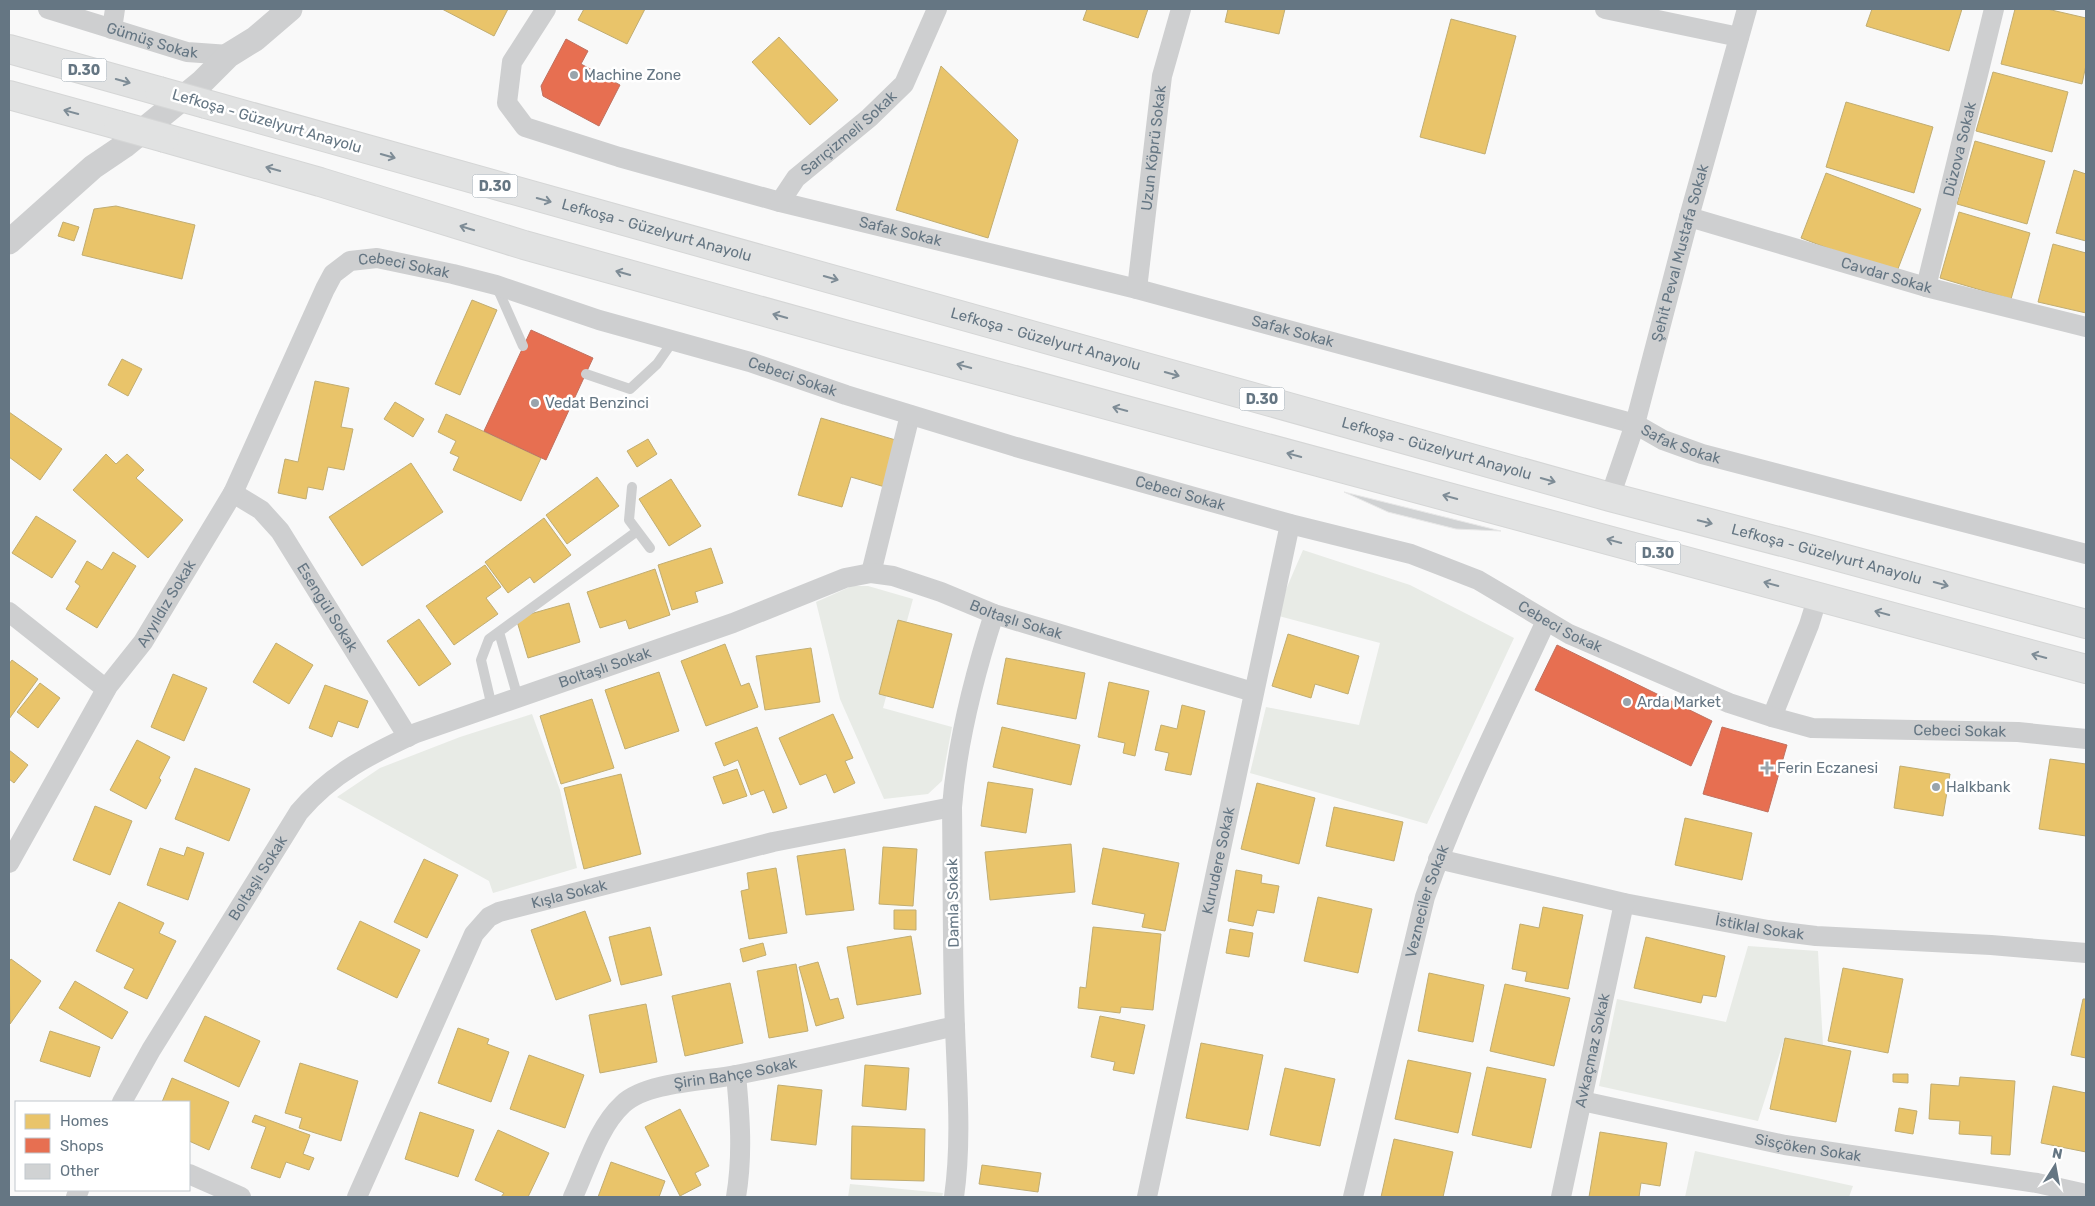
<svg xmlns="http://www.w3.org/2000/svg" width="2095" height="1206" viewBox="0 0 2095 1206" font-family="Rubik,sans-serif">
<rect width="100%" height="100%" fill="#f9f9f9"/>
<!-- green -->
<path fill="#e8ebe6" d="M 1303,550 L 1410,585 L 1514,638 L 1427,824 L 1250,773 L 1266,707 L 1359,725 L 1380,643 L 1275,615 Z
M 852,586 L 868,586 L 913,599 L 883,708 L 952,727 L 942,781 L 928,794 L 884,799 L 840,699 L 816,602 Z
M 532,714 L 560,790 L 577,868 L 493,893 L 489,881 L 337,797 L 380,768 L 460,737 Z
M 1748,946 L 1818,951 L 1823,1046 L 1784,1040 L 1758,1121 L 1599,1086 L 1617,999 L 1726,1022 Z
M 1695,1151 L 1853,1186 L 1849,1197 L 1685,1197 Z
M 850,1184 L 943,1193 L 942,1197 L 848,1197 Z"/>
<!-- homes -->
<path fill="#e9c46a" stroke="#c1ad72" d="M 442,9 L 508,9 L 494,36 Z
M 584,9 L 645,9 L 627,44 L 578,20 Z
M 1087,9 L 1148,9 L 1138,38 L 1083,20 Z
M 1228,9 L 1285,9 L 1279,34 L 1225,22 Z
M 1872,9 L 1962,9 L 1949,51 L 1866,26 Z
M 2015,9 L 2047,9 L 2086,18 L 2086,65 L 2082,84 L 2001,64 Z
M 1451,19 L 1516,36 L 1485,154 L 1420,137 Z
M 779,37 L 838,100 L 810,125 L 752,62 Z
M 941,66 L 1018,140 L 988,238 L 896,210 Z
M 1993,72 L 2068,92 L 2052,152 L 1976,131 Z
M 1846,102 L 1933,127 L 1914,193 L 1826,167 Z
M 1975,141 L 2045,161 L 2027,224 L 1957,204 Z
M 2074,170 L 2086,174 L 2086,241 L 2056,233 Z
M 1826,173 L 1921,209 L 1896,274 L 1801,238 Z
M 116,206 L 195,225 L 182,279 L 82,255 L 94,209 Z
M 1959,212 L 2030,233 L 2011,299 L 1940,278 Z
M 63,222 L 79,227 L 74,241 L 58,236 Z
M 2053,244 L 2086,253 L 2086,313 L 2038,302 Z
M 472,300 L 497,310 L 460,395 L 435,384 Z
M 122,359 L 142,369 L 128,396 L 108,385 Z
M 315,381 L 349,388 L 341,427 L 353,429 L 344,470 L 328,467 L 323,490 L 308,487 L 306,499 L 278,493 L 285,459 L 298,462 Z
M 395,402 L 424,419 L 413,437 L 384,419 Z
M 9,412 L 62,449 L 40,480 L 9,457 Z
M 446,414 L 541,458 L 521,501 L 453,470 L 459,457 L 450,453 L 456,441 L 438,432 Z
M 821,418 L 899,441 L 885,487 L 851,477 L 842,507 L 798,495 Z
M 648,439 L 657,454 L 637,467 L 627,451 Z
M 106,454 L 116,464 L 127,454 L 144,470 L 136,478 L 183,520 L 148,558 L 73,490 Z
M 411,463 L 443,512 L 362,566 L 329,517 Z
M 597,477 L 619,506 L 567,544 L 546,515 Z
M 671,479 L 701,526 L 669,546 L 639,499 Z
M 36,516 L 76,541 L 52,578 L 12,553 Z
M 544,518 L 571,555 L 534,583 L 530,577 L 508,593 L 485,562 Z
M 711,548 L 723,583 L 695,592 L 698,602 L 672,610 L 658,565 Z
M 113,552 L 136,566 L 97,628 L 66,609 L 80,586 L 75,582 L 87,561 L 102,570 Z
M 485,565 L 501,587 L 486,598 L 498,614 L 454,645 L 426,606 Z
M 655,569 L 670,615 L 629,629 L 626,620 L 600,628 L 587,592 Z
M 569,603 L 580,642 L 528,658 L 516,618 Z
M 419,619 L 451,664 L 419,686 L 387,641 Z
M 898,620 L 952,634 L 933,708 L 879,694 Z
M 1288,634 L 1359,656 L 1348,694 L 1315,684 L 1311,698 L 1272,686 Z
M 276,643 L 313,665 L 289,704 L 253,682 Z
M 725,644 L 741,686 L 749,683 L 758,707 L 706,726 L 681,661 Z
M 811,648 L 820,702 L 765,710 L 756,656 Z
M 1006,658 L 1085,673 L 1076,719 L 997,704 Z
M 12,660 L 38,679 L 9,719 L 9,664 Z
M 659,672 L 679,731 L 625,749 L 605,690 Z
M 173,674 L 207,688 L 184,741 L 151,727 Z
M 1109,682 L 1149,691 L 1135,756 L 1123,753 L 1125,743 L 1098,737 Z
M 40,683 L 60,698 L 38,728 L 17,712 Z
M 325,685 L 368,701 L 358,728 L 338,721 L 332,737 L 309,728 Z
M 592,699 L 614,768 L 561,784 L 540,716 Z
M 1182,705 L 1205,711 L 1191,775 L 1165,770 L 1169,753 L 1155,750 L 1161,725 L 1177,729 Z
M 833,714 L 853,758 L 845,761 L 855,783 L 834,793 L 826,774 L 800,785 L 779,738 Z
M 757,727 L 787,808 L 773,813 L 764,790 L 751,795 L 738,760 L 724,766 L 715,743 Z
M 1002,727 L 1080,745 L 1071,785 L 993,767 Z
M 137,740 L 170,757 L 159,778 L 161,780 L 146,809 L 110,790 Z
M 9,750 L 28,765 L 14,783 L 9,779 Z
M 2050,759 L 2086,764 L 2086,836 L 2039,829 Z
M 1900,766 L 1950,774 L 1943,816 L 1894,808 Z
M 195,768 L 250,789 L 229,841 L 175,819 Z
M 737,769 L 747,796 L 723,804 L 713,777 Z
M 621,774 L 641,854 L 584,869 L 564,788 Z
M 988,782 L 1033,789 L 1026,833 L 981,826 Z
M 1257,783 L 1315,798 L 1299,864 L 1241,849 Z
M 95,806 L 132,821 L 110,875 L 73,860 Z
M 1334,807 L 1403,822 L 1394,861 L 1326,846 Z
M 1685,818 L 1752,833 L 1742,880 L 1675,865 Z
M 1071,844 L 1075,892 L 990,900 L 985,852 Z
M 187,847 L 204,853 L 188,900 L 147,885 L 160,848 L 184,856 Z
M 883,847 L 917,849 L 913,906 L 879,904 Z
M 1103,848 L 1179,863 L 1165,931 L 1142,927 L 1145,914 L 1092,904 Z
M 845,849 L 854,910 L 806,915 L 797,856 Z
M 424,859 L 458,875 L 427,938 L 394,922 Z
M 776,868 L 787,933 L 749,939 L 741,891 L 749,889 L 747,873 Z
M 1236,870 L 1262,875 L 1261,883 L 1279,886 L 1274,913 L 1257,910 L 1253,926 L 1228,921 Z
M 1318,897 L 1372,909 L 1358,973 L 1304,961 Z
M 119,902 L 164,923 L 159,933 L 176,941 L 147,999 L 124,988 L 134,969 L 96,951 Z
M 1543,907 L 1583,915 L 1568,989 L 1525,981 L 1527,972 L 1512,969 L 1520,924 L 1539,928 Z
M 894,910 L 916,910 L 916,930 L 894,929 Z
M 585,911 L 611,981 L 556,1000 L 531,930 Z
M 360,921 L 420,950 L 397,998 L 337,969 Z
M 650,927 L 662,975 L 621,985 L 609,937 Z
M 1093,927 L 1161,934 L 1153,1010 L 1121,1007 L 1120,1013 L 1078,1008 L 1080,987 L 1086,988 Z
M 1230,929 L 1253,933 L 1249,957 L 1226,953 Z
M 911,936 L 921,994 L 857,1005 L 847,947 Z
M 1646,937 L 1725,956 L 1716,997 L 1703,995 L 1701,1003 L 1634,988 Z
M 763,943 L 766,955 L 743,962 L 740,949 Z
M 11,959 L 41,981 L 10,1024 L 9,962 Z
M 818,962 L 830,1000 L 838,998 L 844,1018 L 816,1026 L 799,967 Z
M 796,964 L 808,1031 L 769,1038 L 757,971 Z
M 1843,968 L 1903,979 L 1888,1053 L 1828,1041 Z
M 1429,973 L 1484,985 L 1473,1042 L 1418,1031 Z
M 75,981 L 128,1012 L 112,1039 L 59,1008 Z
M 730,983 L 743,1043 L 685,1056 L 672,996 Z
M 1505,984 L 1570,998 L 1554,1066 L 1490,1051 Z
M 2083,999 L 2086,999 L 2086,1058 L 2071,1055 Z
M 646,1004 L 657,1062 L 600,1073 L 589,1015 Z
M 205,1016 L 260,1041 L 239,1087 L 184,1061 Z
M 1100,1016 L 1145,1025 L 1134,1074 L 1113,1070 L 1115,1062 L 1091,1057 Z
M 458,1028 L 489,1039 L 487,1044 L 509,1052 L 491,1102 L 438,1083 Z
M 50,1031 L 100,1047 L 90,1077 L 40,1061 Z
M 1785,1038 L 1851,1051 L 1836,1122 L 1770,1109 Z
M 1201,1043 L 1263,1055 L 1248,1130 L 1186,1118 Z
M 529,1055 L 584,1075 L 565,1128 L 510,1109 Z
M 1408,1060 L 1471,1073 L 1458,1133 L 1395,1119 Z
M 300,1063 L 358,1081 L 341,1141 L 299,1128 L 302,1118 L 285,1113 Z
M 865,1065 L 909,1068 L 906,1110 L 862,1106 Z
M 1487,1067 L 1546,1079 L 1531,1148 L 1472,1135 Z
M 1285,1068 L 1335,1079 L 1320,1146 L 1270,1135 Z
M 1893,1074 L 1908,1074 L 1908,1083 L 1893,1082 Z
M 1960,1077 L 2015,1081 L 2010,1155 L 1991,1154 L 1992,1136 L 1959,1134 L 1960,1121 L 1929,1119 L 1931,1084 L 1959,1086 Z
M 172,1078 L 229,1102 L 209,1150 L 189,1141 L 189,1102 L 162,1102 Z
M 778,1085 L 822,1090 L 816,1145 L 771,1140 Z
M 2053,1086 L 2086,1093 L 2086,1152 L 2041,1143 Z
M 1899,1108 L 1917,1111 L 1913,1134 L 1895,1131 Z
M 680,1109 L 709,1166 L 695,1173 L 701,1185 L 680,1196 L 645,1127 Z
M 420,1112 L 474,1130 L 458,1177 L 405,1159 Z
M 255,1115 L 310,1135 L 303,1154 L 314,1158 L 309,1170 L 286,1162 L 280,1178 L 251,1168 L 266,1127 L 252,1122 Z
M 852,1126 L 925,1129 L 924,1181 L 851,1179 Z
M 498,1130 L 549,1153 L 528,1197 L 501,1197 L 504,1193 L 475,1180 Z
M 1600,1132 L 1667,1143 L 1660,1186 L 1641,1183 L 1639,1197 L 1589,1197 Z
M 1394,1139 L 1453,1152 L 1443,1197 L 1381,1197 Z
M 611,1162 L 665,1181 L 659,1197 L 598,1197 Z
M 982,1165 L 1041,1173 L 1038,1192 L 979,1184 Z"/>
<!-- shops -->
<path fill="#e76f51" stroke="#c07160" d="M 566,39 L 588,51 L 581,64 L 620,85 L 599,126 L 543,96 L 541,86 Z
M 531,330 L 593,358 L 546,460 L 484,431 Z
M 1557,645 L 1712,721 L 1691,766 L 1535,690 Z
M 1722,727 L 1787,745 L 1768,812 L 1703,794 Z"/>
<!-- building -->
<path fill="#d0d2d3" stroke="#e8e8e8" d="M 1344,492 L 1501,531 L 1456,529 L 1388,512 Z"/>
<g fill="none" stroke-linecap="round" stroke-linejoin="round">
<!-- trunk casing -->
<g stroke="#d5d6d6" stroke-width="30">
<g id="trunk">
<path d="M 9,49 L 159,91"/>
<path d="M 9,95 L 118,125"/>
<path id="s18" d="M 206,104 L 1610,497 L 1813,550 L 2086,624"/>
<path d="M 165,138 L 320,182 L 524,245 L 844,334 L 2086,669"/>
</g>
</g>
<!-- service -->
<path stroke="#cecfd0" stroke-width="10" d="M 496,285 L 523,346
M 586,374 L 630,389 L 657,364 L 673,341
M 632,487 L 629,520 L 650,548
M 499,632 L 518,698
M 492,707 L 481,660 L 489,639 L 636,532"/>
<!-- minor -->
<g stroke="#cecfd0" stroke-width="20">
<path id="s1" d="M 48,9 L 187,52 L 229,55"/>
<path id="s2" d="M 546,9 L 512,62 L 507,103 L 525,127 L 619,157 L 780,202 L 1137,289 L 1635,424 L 1663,440 L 1702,454 L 2086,554"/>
<path d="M 1605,9 L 1739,37"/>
<path d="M 112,29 L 115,9"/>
<path id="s3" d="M 780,202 L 796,178 L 869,118 L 904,84 L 937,9"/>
<path id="s4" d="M 1689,217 L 1926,287 L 2086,327"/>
<path id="s5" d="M 1926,287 L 1994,9"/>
<path id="s6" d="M 1137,289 L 1162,76 L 1181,9"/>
<path id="s7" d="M 233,493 L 261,510 L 280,531 L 408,737"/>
<path id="s8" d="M 1610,497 L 1635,424 L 1689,217 L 1747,9"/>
<path d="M 871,573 L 910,415"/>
<path d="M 9,612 L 106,689"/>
<path d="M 1772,717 L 1809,625 L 1818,596"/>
<path id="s9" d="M 1438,859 L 1624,903 L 1768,930 L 1816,936 L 1991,945 L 2086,953"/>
<path id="s10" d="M 9,863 L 108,686 L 143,642 L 233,493 L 325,289 L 333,274 L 350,261 L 377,258 L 453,274 L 496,285 L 599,320 L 750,362 L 846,395 L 1016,447 L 1290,524 L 1411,554 L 1478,580 L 1569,634 L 1729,703 L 1772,717 L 1812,728 L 2018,732 L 2086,739"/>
<path d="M 736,1075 C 740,1116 743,1156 736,1197"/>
<path id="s11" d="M 1582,1101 L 1785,1145 L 2037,1183 L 2086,1194"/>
<path id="s12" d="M 122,1102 L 151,1050 L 299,812 C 332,773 371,754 416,733 L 733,623 L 845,578 L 871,573 L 893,576 L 941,592 L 994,614 L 1253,692"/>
<path d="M 189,1174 L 241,1197"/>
<path d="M 76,1197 L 79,1190"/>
<path id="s13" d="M 357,1197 L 474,934 L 489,917 L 499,912 L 773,842 L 952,807"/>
<path id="s14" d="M 573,1197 C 587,1167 598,1127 623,1104 C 646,1082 705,1081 736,1075 C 809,1061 882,1043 955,1026"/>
<path d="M 954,1197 C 962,1141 957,1084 955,1027 C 952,954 953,880 952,807 C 957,741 974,676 994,614"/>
<path id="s15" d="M 1147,1197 L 1290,524"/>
<path id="s16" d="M 1353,1197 L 1425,897 C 1458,802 1504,712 1546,621"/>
<path id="s17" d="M 1561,1197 L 1624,903"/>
</g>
<!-- tertiary -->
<path stroke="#cecfd0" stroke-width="25" d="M 9,242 L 93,167 L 124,146 L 201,83 L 229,55 L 255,39 L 290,9"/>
<!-- trunk -->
<use href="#trunk" stroke="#e1e2e2" stroke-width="28"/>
<!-- trunk-bridge casing -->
<g stroke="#d5d6d6" stroke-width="30" stroke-linecap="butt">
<path id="trunk-bridge" d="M 159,91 L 206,104
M 118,125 L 165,138"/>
</g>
<!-- trunk-bridge -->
<use href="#trunk-bridge" stroke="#e1e2e2" stroke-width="28"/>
</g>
<!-- one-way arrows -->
<defs><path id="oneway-shaft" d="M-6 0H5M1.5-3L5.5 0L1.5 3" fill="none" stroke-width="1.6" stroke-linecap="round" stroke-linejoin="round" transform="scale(1.25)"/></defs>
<g stroke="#7e8c96">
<use href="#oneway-shaft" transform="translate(123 81) rotate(16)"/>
<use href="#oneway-shaft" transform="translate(71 112) rotate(-165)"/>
<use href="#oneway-shaft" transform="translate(388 156) rotate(16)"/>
<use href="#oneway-shaft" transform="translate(273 169) rotate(-164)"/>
<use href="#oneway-shaft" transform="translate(544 200) rotate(15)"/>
<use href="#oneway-shaft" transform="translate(467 228) rotate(-163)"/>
<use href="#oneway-shaft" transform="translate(623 273) rotate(-164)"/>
<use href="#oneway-shaft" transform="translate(831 278) rotate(16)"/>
<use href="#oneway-shaft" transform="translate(780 316) rotate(-164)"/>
<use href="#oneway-shaft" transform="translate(964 366) rotate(-165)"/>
<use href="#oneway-shaft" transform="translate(1172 374) rotate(16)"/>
<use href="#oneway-shaft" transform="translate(1120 409) rotate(-165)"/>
<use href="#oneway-shaft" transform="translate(1294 455) rotate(-165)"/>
<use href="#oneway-shaft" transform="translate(1548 480) rotate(16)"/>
<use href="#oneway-shaft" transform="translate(1450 497) rotate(-165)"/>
<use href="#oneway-shaft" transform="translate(1705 522) rotate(14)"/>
<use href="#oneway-shaft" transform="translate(1614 541) rotate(-165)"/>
<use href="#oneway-shaft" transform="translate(1771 584) rotate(-165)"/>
<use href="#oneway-shaft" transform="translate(1941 584) rotate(15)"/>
<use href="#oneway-shaft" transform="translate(1882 613) rotate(-165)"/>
<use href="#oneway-shaft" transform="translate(2039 656) rotate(-165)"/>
</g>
<!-- markers -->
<g fill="#99a4ac" stroke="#fff" stroke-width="2">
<circle cx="574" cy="75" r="5"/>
<circle cx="535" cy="403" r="5"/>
<circle cx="1627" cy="702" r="5"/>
<path d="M1764.5 760.5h5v5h5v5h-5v5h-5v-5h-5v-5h5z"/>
<circle cx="1936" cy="787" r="5"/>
</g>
<g text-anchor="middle" stroke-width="5" stroke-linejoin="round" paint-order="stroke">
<!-- shield labels -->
<g fill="#fff" stroke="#939fa8" stroke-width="1">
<rect x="61.5" y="58.5" width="45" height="23" rx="4"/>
<rect x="472.5" y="174.5" width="45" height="23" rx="4"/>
<rect x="1239.5" y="387.5" width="45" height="23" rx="4"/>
<rect x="1635.5" y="541.5" width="45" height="23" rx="4"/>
</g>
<g font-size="14" font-weight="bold" fill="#657683">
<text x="84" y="75">D.30</text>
<text x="495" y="191">D.30</text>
<text x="1262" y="404">D.30</text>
<text x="1658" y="558">D.30</text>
</g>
<!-- street labels -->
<g font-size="15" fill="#657683" stroke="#fff">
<text dy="5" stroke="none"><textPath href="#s1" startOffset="109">Gümüş Sokak</textPath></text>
<text transform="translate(267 121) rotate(16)" y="5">Lefkoşa - Güzelyurt Anayolu</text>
<text dy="5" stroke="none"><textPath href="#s3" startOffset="98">Sarıçizmeli Sokak</textPath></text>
<text dy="5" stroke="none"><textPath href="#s6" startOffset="142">Uzun Köprü Sokak</textPath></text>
<text dy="5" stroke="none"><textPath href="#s5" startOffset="142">Düzova Sokak</textPath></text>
<text dy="5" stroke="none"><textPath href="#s18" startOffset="468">Lefkoşa - Güzelyurt Anayolu</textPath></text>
<text dy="5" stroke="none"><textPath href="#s2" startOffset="524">Safak Sokak</textPath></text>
<text dy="5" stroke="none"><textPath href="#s8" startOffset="254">Şehit Peval Mustafa Sokak</textPath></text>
<text dy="5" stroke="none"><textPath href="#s10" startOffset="750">Cebeci Sokak</textPath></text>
<text dy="5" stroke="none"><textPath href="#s4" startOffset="206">Cavdar Sokak</textPath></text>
<text dy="5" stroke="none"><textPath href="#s2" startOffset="929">Safak Sokak</textPath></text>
<text dy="5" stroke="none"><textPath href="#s18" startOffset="872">Lefkoşa - Güzelyurt Anayolu</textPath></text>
<text dy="5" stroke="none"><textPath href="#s10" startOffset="1155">Cebeci Sokak</textPath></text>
<text dy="5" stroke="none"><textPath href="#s2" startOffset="1334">Safak Sokak</textPath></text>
<text dy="5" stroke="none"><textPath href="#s18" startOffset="1278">Lefkoşa - Güzelyurt Anayolu</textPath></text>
<text dy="5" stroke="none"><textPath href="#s10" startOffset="1560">Cebeci Sokak</textPath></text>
<text dy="5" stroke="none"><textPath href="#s18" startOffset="1682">Lefkoşa - Güzelyurt Anayolu</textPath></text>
<text dy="5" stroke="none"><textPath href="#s10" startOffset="304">Ayyıldız Sokak</textPath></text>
<text dy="5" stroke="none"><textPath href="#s7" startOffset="151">Esengül Sokak</textPath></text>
<text dy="5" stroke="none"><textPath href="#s12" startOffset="1118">Boltaşlı Sokak</textPath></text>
<text dy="5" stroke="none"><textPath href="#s10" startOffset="1965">Cebeci Sokak</textPath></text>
<text dy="5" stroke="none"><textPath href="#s12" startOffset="682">Boltaşlı Sokak</textPath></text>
<text dy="5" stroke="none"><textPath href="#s10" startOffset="2385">Cebeci Sokak</textPath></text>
<text dy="5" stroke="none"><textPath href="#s15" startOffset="344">Kurudere Sokak</textPath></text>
<text dy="5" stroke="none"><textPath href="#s12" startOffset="262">Boltaşlı Sokak</textPath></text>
<text dy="5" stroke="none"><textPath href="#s13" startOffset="394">Kışla Sokak</textPath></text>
<text dy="5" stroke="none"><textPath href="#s16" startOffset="305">Vezneciler Sokak</textPath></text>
<text transform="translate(953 903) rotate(-91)" y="5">Damla Sokak</text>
<text dy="5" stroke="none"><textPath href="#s9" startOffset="329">İstiklal Sokak</textPath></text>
<text dy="5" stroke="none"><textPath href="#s17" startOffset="150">Avkaçmaz Sokak</textPath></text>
<text dy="5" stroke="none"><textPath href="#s14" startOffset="224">Şirin Bahçe Sokak</textPath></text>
<text dy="5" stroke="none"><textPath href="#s11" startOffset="231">Sisçöken Sokak</textPath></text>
</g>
<!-- poi labels -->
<g font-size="15" fill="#657683" stroke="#fff" text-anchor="start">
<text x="584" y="80">Machine Zone</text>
<text x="545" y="408">Vedat Benzinci</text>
<text x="1637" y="707">Arda Market</text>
<text x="1777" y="773">Ferin Eczanesi</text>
<text x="1946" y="792">Halkbank</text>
</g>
</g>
<!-- border -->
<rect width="2095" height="1206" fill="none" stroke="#657683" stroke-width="20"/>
<!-- legend -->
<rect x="15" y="1101" width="175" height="90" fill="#ffffff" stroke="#c1c8cd"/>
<rect x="25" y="1114" width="25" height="15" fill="#e9c46a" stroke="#c1c8cd"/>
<text x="60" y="1126" font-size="15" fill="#657683">Homes</text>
<rect x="25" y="1138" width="25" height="15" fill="#e76f51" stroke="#c1c8cd"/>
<text x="60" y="1151" font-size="15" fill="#657683">Shops</text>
<rect x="25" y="1164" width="25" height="15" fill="#d0d2d3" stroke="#c1c8cd"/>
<text x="60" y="1176" font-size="15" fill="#657683">Other</text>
<!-- north arrow -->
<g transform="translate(2055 1166) rotate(11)" stroke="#ffffff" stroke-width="4" paint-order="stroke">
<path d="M0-4L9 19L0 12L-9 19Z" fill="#657683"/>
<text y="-8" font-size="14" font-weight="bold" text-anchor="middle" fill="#657683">N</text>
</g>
</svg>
